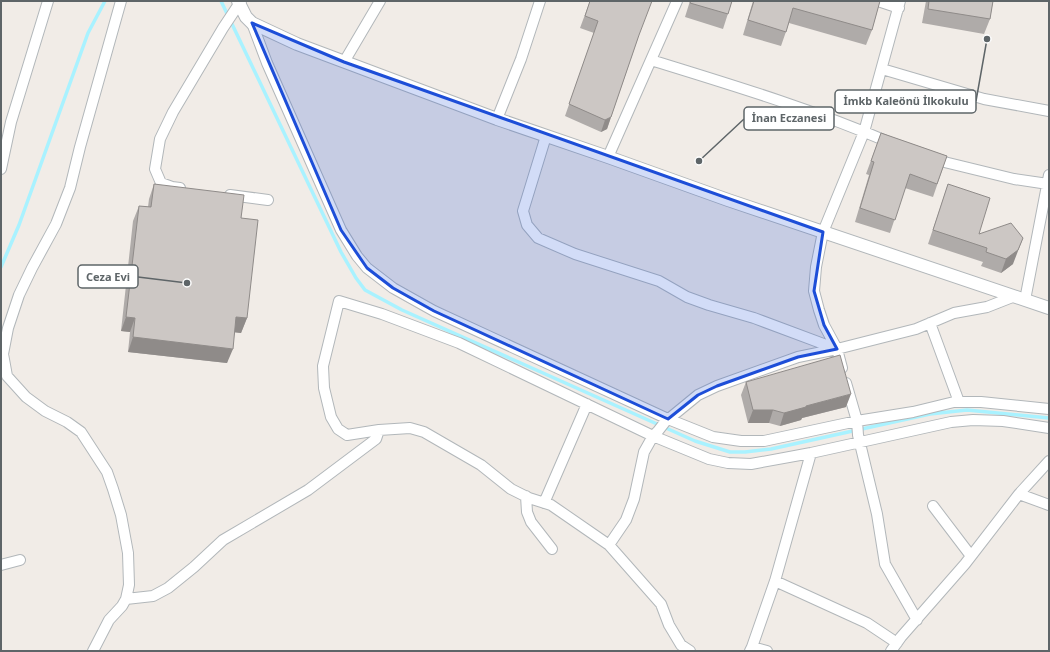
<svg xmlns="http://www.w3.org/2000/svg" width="1050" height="652" viewBox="0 0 1050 652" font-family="'Noto Sans',sans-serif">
<rect width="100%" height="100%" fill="#f1ece7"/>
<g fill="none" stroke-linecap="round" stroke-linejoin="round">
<!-- stream -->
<path stroke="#a9f2ff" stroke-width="3.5" d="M 221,1 L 341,252 L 356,278 L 365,290 L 402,310 L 695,441 L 730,452 L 745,452 L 771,449 L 930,414 L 967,410 L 1049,418
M 1,267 L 19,225 L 88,33 L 105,1"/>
<!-- minor casing -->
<g stroke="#b2b7ba" stroke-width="12">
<path id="minor" d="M 878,1 L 899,8
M 252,23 L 267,63 L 341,230 L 357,256 L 367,268 L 393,288 L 434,311 L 668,419 L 713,437 L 741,441 L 764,441 L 857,421 L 913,412 L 954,402 L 981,402 L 1049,409
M 651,60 C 732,85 812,109 891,143
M 344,62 L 380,1
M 882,69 L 984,99 L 1049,111
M 497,119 L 521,59 L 540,1
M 546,136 L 523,211 L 527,225 L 538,238 L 575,254 L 659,281 L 687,297 L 709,305 L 754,318 L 837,349
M 608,157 L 677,1
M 932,159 L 1014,179 L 1048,184
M 1,169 L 11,122 L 48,1
M 180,188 L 172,187 L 161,183 L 155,169 L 160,139 L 173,112 L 223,28 L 241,1
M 230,195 L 268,200
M 1025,300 L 1049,175
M 930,323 L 959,402
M 842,368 L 837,349 L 824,325 L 819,310 L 814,291 L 816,267 L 823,232 L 864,132 L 900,1
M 846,383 L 857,421 L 858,435 L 877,514 L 885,564 L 917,620
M 379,430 L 347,435 L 338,429 L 331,417 L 324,388 L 323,366 L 339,301 L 382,314 L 459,343 L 653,436 L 709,459 L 728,463 L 751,464 L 811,453 L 951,422 L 973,420 L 1003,421 L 1049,428
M 1019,494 L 1049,505
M 526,496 L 527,512 L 531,522 L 552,549
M 544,503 L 587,404
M 933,506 L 971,556
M 609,545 L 626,520 L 634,499 L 644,452 L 653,436 L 658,431 L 665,422 L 698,395 L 717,386 L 798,357 L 837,349 L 916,329 L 954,313 L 987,307 L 1015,296
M 1,565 L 20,560
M 775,581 L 867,623 L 897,643
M 126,599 L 153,596 L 168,588 L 194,567 L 223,540 L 308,490 L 376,439 L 379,430 L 410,428 L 424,432 L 481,465 L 511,489 L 529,498 L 551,505 L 609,545 L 661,604 L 669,625 L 681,645 L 690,651
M 752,647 L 767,651
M 93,651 L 109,620 L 122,606 L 126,599 L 129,585 L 128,553 L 121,515 L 113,489 L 107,472 L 81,432 L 67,422 L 45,411 L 26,397 L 7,376 L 3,354 L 8,328 L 19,295 L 32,268 L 56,224 L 70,188 L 80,147 L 121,1
M 750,651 L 752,647 L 775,581 L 811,453
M 891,651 L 901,637 L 965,564 L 1019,494 L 1049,461"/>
</g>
<!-- tertiary casing -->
<g stroke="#b2b7ba" stroke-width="14">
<path id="tertiary" d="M 238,1 L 246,17 L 252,23 L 297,44 L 497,119 L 608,157 L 728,200 L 1049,308"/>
</g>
<!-- minor -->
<use href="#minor" stroke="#fff" stroke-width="10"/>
<!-- tertiary -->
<use href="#tertiary" stroke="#fff" stroke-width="12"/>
</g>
<!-- wall -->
<path fill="#afaba9" d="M 590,1 L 638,38 L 607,129 L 601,132 L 565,116 L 594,33 L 580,28 Z
M 690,1 L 732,1 L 723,29 L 685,17 Z
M 753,1 L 880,1 L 872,30 L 866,45 L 789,23 L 781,46 L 743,35 Z
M 926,1 L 993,1 L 990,19 L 984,34 L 922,23 Z
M 881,133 L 947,156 L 933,197 L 905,188 L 890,233 L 855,222 L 869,175 L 866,174 Z
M 154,184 L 241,218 L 247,318 L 241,333 L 235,332 L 227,363 L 128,352 L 130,332 L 121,331 L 133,221 L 139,206 L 148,207 L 149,199 Z
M 948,184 L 979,234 L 1013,264 L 1001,273 L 981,266 L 983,262 L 928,244 Z
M 746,382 L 846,407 L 802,418 L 801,420 L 780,426 L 769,423 L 748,423 L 741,395 Z"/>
<!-- shaded-wall -->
<path fill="#8f8b89" d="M 611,117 L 607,129 L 601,132 L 605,120 Z
M 1023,238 L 1013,264 L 1001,273 L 1006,259 Z
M 126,317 L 135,318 L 130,332 L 121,331 Z
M 236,317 L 247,318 L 241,333 L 231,332 Z
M 133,337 L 233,349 L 227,363 L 128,352 Z
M 851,394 L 846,407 L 802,418 L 801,420 L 780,426 L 784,413 L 806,406 Z
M 753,410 L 773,410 L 769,423 L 748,423 Z"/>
<!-- building -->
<path fill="#ccc7c4" stroke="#8f8b89" d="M 590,1 L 652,1 L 639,35 L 611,117 L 605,120 L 569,104 L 598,21 L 585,16 Z
M 691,1 L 732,1 L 728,14 L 690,3 Z
M 754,1 L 880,1 L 872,30 L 793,8 L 786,32 L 748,20 Z
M 929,1 L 993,1 L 990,19 L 928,9 Z
M 881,133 L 947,156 L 937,184 L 910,174 L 895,220 L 860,208 L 874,162 L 871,161 Z
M 154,184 L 244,195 L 241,218 L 258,220 L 247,318 L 236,317 L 233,349 L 133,337 L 135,318 L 126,317 L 139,206 L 151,207 Z
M 948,184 L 990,198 L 979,234 L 1011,223 L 1023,238 L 1018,250 L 1006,259 L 986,252 L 987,248 L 933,230 Z
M 840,355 L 851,394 L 806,406 L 806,407 L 784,413 L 773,410 L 753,410 L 746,382 Z"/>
<!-- marked area -->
<path fill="#1d4ed8" fill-opacity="0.2" stroke="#1d4ed8" stroke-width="3" stroke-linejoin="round" d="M 252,23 L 344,62 L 823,232 L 814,291 L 824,325 L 837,349 L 798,357 L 717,386 L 698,395 L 668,419 L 434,311 L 393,288 L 367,268 L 341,230 Z"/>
<!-- callouts -->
<path fill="none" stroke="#5e6568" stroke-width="1.5" d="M987 39L976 101M699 161L744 119M187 283L138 277"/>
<g fill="#5e6568" stroke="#fff" stroke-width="1.5">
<circle cx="987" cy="39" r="4"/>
<circle cx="699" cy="161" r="4"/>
<circle cx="187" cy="283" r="4"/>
</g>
<g fill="#fff" stroke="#5e6568" stroke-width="1.5">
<rect x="835" y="90" width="141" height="23" rx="4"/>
<rect x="744" y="107" width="90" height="23" rx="4"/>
<rect x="78" y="265" width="60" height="23" rx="4"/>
</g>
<g font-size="11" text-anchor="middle" font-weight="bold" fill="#5e6568">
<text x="906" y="105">İmkb Kaleönü İlkokulu</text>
<text x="789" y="122">İnan Eczanesi</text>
<text x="108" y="281">Ceza Evi</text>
</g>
<!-- border -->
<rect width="1050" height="652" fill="none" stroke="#5e6568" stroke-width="4"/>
</svg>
